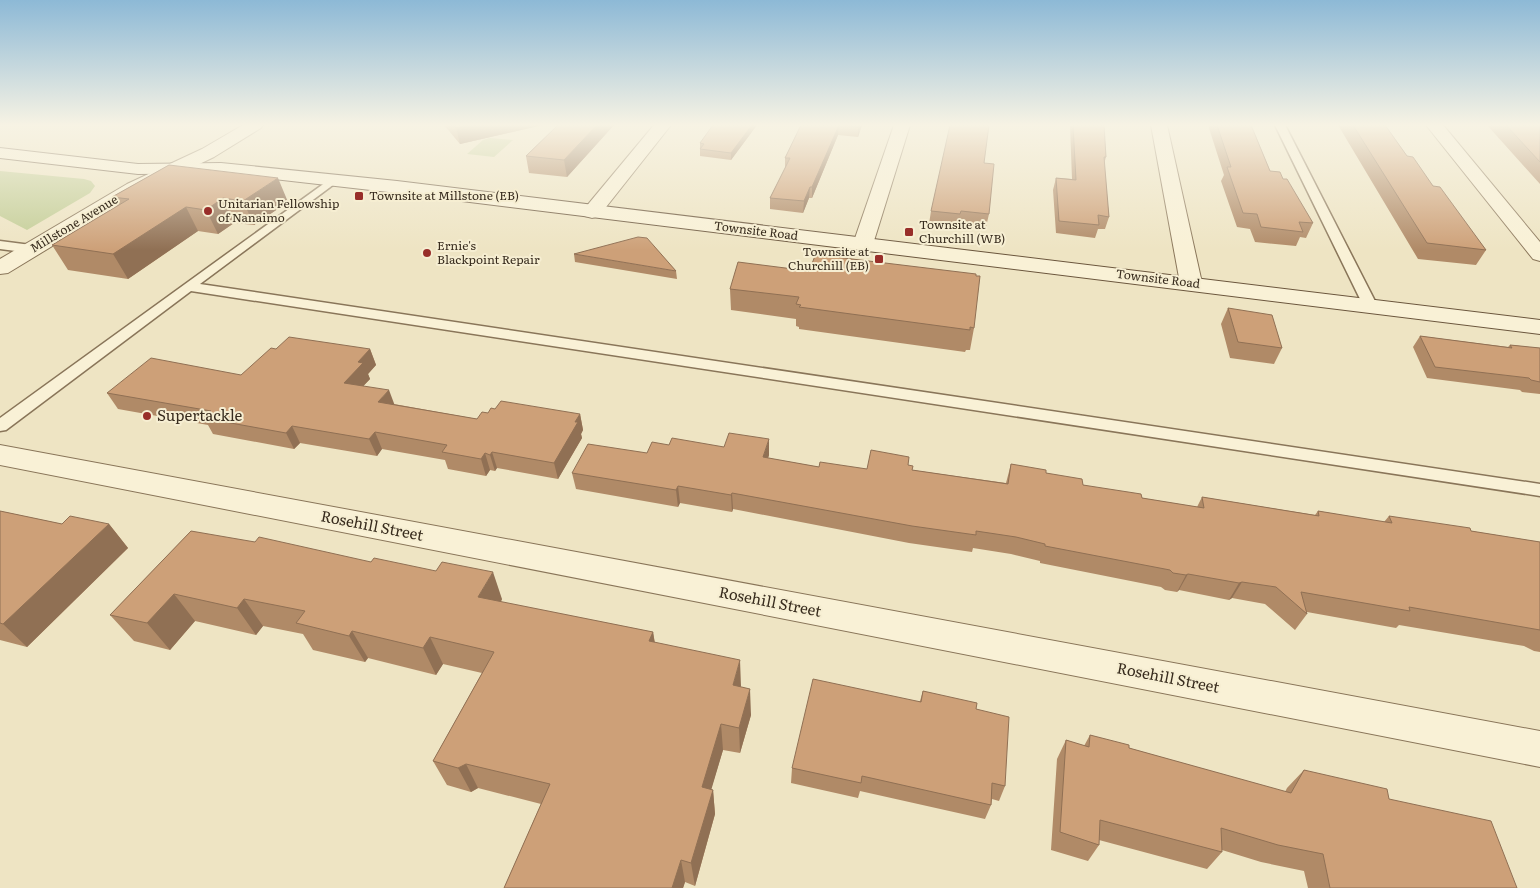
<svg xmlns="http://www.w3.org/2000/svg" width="1540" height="888" viewBox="0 0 1540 888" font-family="Literata,serif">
<rect width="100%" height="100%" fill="#eee4c3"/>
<!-- green -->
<path fill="#c3cd96" d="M 490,138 L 513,140 L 494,157 L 467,154 L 483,140 Z
M 0,171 L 84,179 L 91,181 L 95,186 L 90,193 L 27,230 L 0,216 Z"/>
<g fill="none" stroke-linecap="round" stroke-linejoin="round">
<!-- lane casing -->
<g stroke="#897559" stroke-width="3">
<path id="lane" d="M 1275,125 L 1285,125 L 1377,305 L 1375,308 L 1365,308 L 1363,305 Z
M 333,177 L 337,178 L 338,180 L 337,182 L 200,284 L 1540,484 L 1540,496 L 191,291 L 6,430 L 0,431 L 0,418 Z
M 0,241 L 31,245 L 37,249 L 31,253 L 0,249 Z"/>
</g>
<!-- street casing -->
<g stroke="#897559" stroke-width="2">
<path id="street" d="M 243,125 L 263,125 L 261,128 L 214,157 L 141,192 L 8,273 L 0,274 L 0,259 L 127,184 L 202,149 Z
M 654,125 L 671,125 L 599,216 L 592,218 L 585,216 L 582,212 L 585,208 Z
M 894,125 L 910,125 L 873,244 L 870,248 L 863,250 L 856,248 L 853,244 Z
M 1151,125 L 1167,125 L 1202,283 L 1199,288 L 1191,290 L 1183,288 L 1180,283 Z
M 1426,125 L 1443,125 L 1540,242 L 1540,261 L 1533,259 Z
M 0,445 L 1540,731 L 1540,767 L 0,465 Z"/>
</g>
<!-- secondary casing -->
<g stroke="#6b563d" stroke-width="2">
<path id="secondary" d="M 0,148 L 138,164 L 221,163 L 397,181 L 1540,320 L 1540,334 L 397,193 L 221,173 L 138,174 L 0,158 Z"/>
</g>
<!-- lane -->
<use href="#lane" fill="#f9f1d6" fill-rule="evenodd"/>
<!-- street -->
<use href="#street" fill="#f9f1d6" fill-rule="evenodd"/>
<!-- secondary -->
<use href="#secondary" fill="#f9f1d6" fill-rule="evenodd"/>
</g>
<!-- wall -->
<path fill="#b08a67" d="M 444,125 L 543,125 L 460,144 Z
M 558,125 L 614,125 L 567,177 L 529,173 L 526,156 Z
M 757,125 L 731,160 L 700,156 L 700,143 Z
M 801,125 L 862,125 L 858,137 L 838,135 L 812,198 L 809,198 L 803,213 L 770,209 L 770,198 L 785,169 L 785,158 Z
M 1070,125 L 1104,125 L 1106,157 L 1104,164 L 1109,217 L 1105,229 L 1098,229 L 1095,238 L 1056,233 L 1053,190 L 1056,178 L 1072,179 Z
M 1208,125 L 1251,125 L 1270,171 L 1283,179 L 1313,223 L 1306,238 L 1300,237 L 1296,246 L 1255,242 L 1250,229 L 1237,227 L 1221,181 L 1224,175 Z
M 1338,125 L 1385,125 L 1407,156 L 1433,186 L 1486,250 L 1476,265 L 1418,259 Z
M 1487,125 L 1540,125 L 1540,184 Z
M 984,163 L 989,214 L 986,227 L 959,224 L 958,227 L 929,224 L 931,211 Z
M 169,165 L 288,202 L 254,225 L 234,223 L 218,234 L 198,231 L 128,279 L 68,270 L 52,245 L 117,206 L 112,197 Z
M 574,254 L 676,271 L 677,279 L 575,262 Z
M 809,271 L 974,328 L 970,350 L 966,350 L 965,352 L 799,329 L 799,327 L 796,326 L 796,319 L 731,310 L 730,289 Z
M 1228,308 L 1282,348 L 1274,364 L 1230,358 L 1221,324 Z
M 1420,336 L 1508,347 L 1510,345 L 1540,348 L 1540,394 L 1522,392 L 1520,390 L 1427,378 L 1413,347 Z
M 276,349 L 370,349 L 376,365 L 368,374 L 370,379 L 363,386 L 394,404 L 477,419 L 488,413 L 580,414 L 583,430 L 581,434 L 582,438 L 558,479 L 497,468 L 495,471 L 490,470 L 486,476 L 448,469 L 445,460 L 382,449 L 377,456 L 300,443 L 294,449 L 213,434 L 208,425 L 118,409 L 107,393 L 241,375 Z
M 669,445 L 769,455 L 768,458 L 819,467 L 867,469 L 908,465 L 912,470 L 1006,483 L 1011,464 L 1046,473 L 1083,485 L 1142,498 L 1197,507 L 1202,497 L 1315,515 L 1318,511 L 1384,522 L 1389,516 L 1471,531 L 1540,542 L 1540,652 L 1534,651 L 1524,646 L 1399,625 L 1396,628 L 1307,612 L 1307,614 L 1295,630 L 1265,604 L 1232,598 L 1229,600 L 1179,590 L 1177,592 L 1165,590 L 1161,587 L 1040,563 L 1040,561 L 1011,554 L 973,548 L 972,552 L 909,543 L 733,509 L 732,512 L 680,503 L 678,507 L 576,489 L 572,473 L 647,453 Z
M 0,511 L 62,524 L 109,524 L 128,548 L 27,647 L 0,640 Z
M 191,531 L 502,599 L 501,602 L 653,632 L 655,643 L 741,687 L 751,715 L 740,753 L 723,750 L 711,789 L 713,790 L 715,814 L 695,886 L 685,882 L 683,888 L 504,888 L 541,804 L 478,788 L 471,792 L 447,785 L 433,761 L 482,673 L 443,664 L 436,675 L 368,658 L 365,662 L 313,650 L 303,634 L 263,626 L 256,635 L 195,621 L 170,650 L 134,641 L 110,615 Z
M 923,691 L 976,709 L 1005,786 L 999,801 L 992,799 L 991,805 L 985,819 L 860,791 L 858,798 L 791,783 L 792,768 L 920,701 Z
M 1090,735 L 1129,748 L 1285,792 L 1287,788 L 1304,770 L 1389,799 L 1517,888 L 1308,888 L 1304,871 L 1261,862 L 1222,850 L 1222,852 L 1207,869 L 1099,840 L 1099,845 L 1088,861 L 1051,850 L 1057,759 L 1066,740 L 1084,746 Z"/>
<!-- shaded-wall -->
<path fill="#907054" d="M 469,125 L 543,125 L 460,144 L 456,128 Z
M 597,125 L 614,125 L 567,177 L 564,160 Z
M 752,125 L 757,125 L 731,160 L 731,153 Z
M 839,125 L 838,135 L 812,198 L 812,187 Z
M 859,125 L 862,125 L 858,137 L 858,127 Z
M 278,178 L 288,202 L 254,225 L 243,201 Z
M 810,187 L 809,198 L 803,213 L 804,201 Z
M 223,198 L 234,223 L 218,234 L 206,210 Z
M 186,207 L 198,231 L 128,279 L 113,254 Z
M 370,349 L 376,365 L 368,374 L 370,379 L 351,399 L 344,383 L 358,362 Z
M 389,390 L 395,406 L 378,402 Z
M 580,414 L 583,430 L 581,434 L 582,438 L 558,479 L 554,463 L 575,422 Z
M 292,426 L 300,443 L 294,449 L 286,433 Z
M 375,432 L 382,449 L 377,456 L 369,439 Z
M 769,439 L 769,455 L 763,473 L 763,457 Z
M 492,452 L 497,468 L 495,471 L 490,455 Z
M 485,453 L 490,470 L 486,476 L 481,459 Z
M 678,486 L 680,503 L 678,507 L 676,490 Z
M 732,493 L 733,509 L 732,512 L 731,495 Z
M 109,524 L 128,548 L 27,647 L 3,624 Z
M 493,572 L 502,599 L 488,624 L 478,597 Z
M 1188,574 L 1179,590 L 1177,592 L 1186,575 Z
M 1242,582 L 1232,598 L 1229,600 L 1239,583 Z
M 174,594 L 195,621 L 170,650 L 147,623 Z
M 244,599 L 263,626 L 256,635 L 237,608 Z
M 352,631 L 368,658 L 365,662 L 349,636 Z
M 653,632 L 657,659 L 649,641 Z
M 430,637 L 443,664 L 436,675 L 423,648 Z
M 740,660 L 741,686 L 734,711 L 733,685 Z
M 750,689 L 751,715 L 740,753 L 739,728 Z
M 721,724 L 723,750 L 705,811 L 702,787 Z
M 466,764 L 478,788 L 471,792 L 458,768 Z
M 713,790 L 715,814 L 695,886 L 691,863 Z
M 681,860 L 685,882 L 683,888 L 672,888 Z"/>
<!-- building -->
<path fill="#cda078" stroke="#907054" d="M 453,125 L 469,125 L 456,128 Z
M 558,125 L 597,125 L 564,160 L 526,156 Z
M 713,125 L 752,125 L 731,153 L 700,149 L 704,144 L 700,143 Z
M 801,125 L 839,125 L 812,187 L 810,187 L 804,201 L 770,198 L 790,158 L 785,158 Z
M 844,125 L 859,125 L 858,127 Z
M 950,125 L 989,125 L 984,163 L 994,164 L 989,214 L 961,211 L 960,214 L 931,211 Z
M 1073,125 L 1104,125 L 1106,157 L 1104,157 L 1109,217 L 1098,215 L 1099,225 L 1059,221 L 1056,178 L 1076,180 Z
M 1217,125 L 1251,125 L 1270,171 L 1280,172 L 1283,179 L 1287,179 L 1313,223 L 1299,222 L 1303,232 L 1261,227 L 1257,214 L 1243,213 L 1227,167 L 1231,167 Z
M 1353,125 L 1385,125 L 1407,156 L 1413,157 L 1433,186 L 1440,187 L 1486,250 L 1427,243 Z
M 1506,125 L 1540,125 L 1540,162 Z
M 169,165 L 278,178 L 243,201 L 223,198 L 206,210 L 186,207 L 113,254 L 52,245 L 129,199 L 112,197 Z
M 638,237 L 647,238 L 676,271 L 574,254 Z
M 819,255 L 976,274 L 976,276 L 980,276 L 974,328 L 970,327 L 970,330 L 799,307 L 801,305 L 796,304 L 799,297 L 730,289 L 738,262 L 809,271 L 815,256 L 819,256 Z
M 1228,308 L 1272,315 L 1282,348 L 1238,342 Z
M 1420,336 L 1512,348 L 1510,345 L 1540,348 L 1540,382 L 1531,380 L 1529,378 L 1435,367 Z
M 289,337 L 370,349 L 358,362 L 363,363 L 344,383 L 389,390 L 378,402 L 477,419 L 482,412 L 488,413 L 491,408 L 495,409 L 501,401 L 580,414 L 575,422 L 578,422 L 554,463 L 492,452 L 490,455 L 485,453 L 481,459 L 442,452 L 447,445 L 375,432 L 369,439 L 292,426 L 286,433 L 203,418 L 211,411 L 107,393 L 151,358 L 241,375 L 271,348 L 276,349 Z
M 729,433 L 769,439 L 763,457 L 819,467 L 820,462 L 867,469 L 871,450 L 909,457 L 908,465 L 913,466 L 912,470 L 1008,484 L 1011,464 L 1046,470 L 1046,473 L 1082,479 L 1083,485 L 1141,494 L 1142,498 L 1204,508 L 1202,497 L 1319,516 L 1318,511 L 1392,523 L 1389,516 L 1470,528 L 1471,531 L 1540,542 L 1540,630 L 1409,607 L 1410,611 L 1301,592 L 1307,614 L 1276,587 L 1242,582 L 1239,583 L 1188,574 L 1186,575 L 1173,573 L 1170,570 L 1045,546 L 1045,544 L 1016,537 L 976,531 L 976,535 L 912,526 L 732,493 L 731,495 L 678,486 L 676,490 L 572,473 L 588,444 L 647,453 L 652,442 L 669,445 L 672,438 L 724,447 Z
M 0,511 L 62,524 L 70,516 L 109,524 L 3,624 L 0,623 Z
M 191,531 L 255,542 L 259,537 L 371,562 L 374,558 L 436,571 L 442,562 L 493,572 L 478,597 L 653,632 L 649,641 L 740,660 L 733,685 L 750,689 L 739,728 L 721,724 L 702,787 L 713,790 L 691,863 L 681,860 L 672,888 L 504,888 L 550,784 L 466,764 L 458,768 L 433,761 L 494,652 L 430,637 L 423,648 L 352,631 L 349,636 L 296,623 L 305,611 L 244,599 L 237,608 L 174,594 L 147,623 L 110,615 Z
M 813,679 L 921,702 L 923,691 L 977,703 L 976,709 L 1009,717 L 1005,786 L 992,783 L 991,805 L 862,776 L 861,783 L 792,768 Z
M 1090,735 L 1129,745 L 1129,748 L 1291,793 L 1304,770 L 1387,789 L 1389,799 L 1491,821 L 1517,888 L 1330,888 L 1323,854 L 1278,845 L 1221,828 L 1222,852 L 1100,820 L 1099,845 L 1060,832 L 1066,740 L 1089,747 Z"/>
<!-- sky -->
<linearGradient id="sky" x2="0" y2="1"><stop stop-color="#8db9d6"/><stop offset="0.5" stop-color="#f7f3e4"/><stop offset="1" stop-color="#f7f3e4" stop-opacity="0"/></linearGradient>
<rect width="1540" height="250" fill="url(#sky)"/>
<!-- markers -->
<g fill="#982e29" stroke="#f6eed2" stroke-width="2">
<rect x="354" y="191" width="10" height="10" rx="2.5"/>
<circle cx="208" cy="211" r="5"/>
<rect x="904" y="227" width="10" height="10" rx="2.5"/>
<circle cx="427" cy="253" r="5"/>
<rect x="874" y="254" width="10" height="10" rx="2.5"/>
<circle cx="147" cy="416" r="5"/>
</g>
<g text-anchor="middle" stroke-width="4" stroke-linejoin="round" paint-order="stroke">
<!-- far-poi labels -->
<g font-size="12" fill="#382c1e" stroke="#f6eed2" text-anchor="start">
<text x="369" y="200">Townsite at Millstone (EB)</text>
<text x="218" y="208">Unitarian Fellowship<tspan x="218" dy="14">of Nanaimo</tspan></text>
<text x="919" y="229">Townsite at<tspan x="919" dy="14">Churchill (WB)</tspan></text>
<text x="437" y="250">Ernie's<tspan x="437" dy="14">Blackpoint Repair</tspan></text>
<text x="869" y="256" text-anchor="end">Townsite at<tspan x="869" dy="14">Churchill (EB)</tspan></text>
</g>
<!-- far-street labels -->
<g font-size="12" fill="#382c1e" stroke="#f6eed2">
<text transform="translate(74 224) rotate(-31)" y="4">Millstone Avenue</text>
<text transform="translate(756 231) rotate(7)" y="4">Townsite Road</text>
<text transform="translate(1158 279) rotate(7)" y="4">Townsite Road</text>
</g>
<!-- poi labels -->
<g font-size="15" fill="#382c1e" stroke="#f6eed2" text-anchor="start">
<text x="157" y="421">Supertackle</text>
</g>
<!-- street labels -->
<g font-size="15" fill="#382c1e" stroke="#f6eed2">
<text transform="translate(372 526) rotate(11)" y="5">Rosehill Street</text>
<text transform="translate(770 602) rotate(11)" y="5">Rosehill Street</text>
<text transform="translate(1168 678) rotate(11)" y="5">Rosehill Street</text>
</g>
</g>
</svg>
